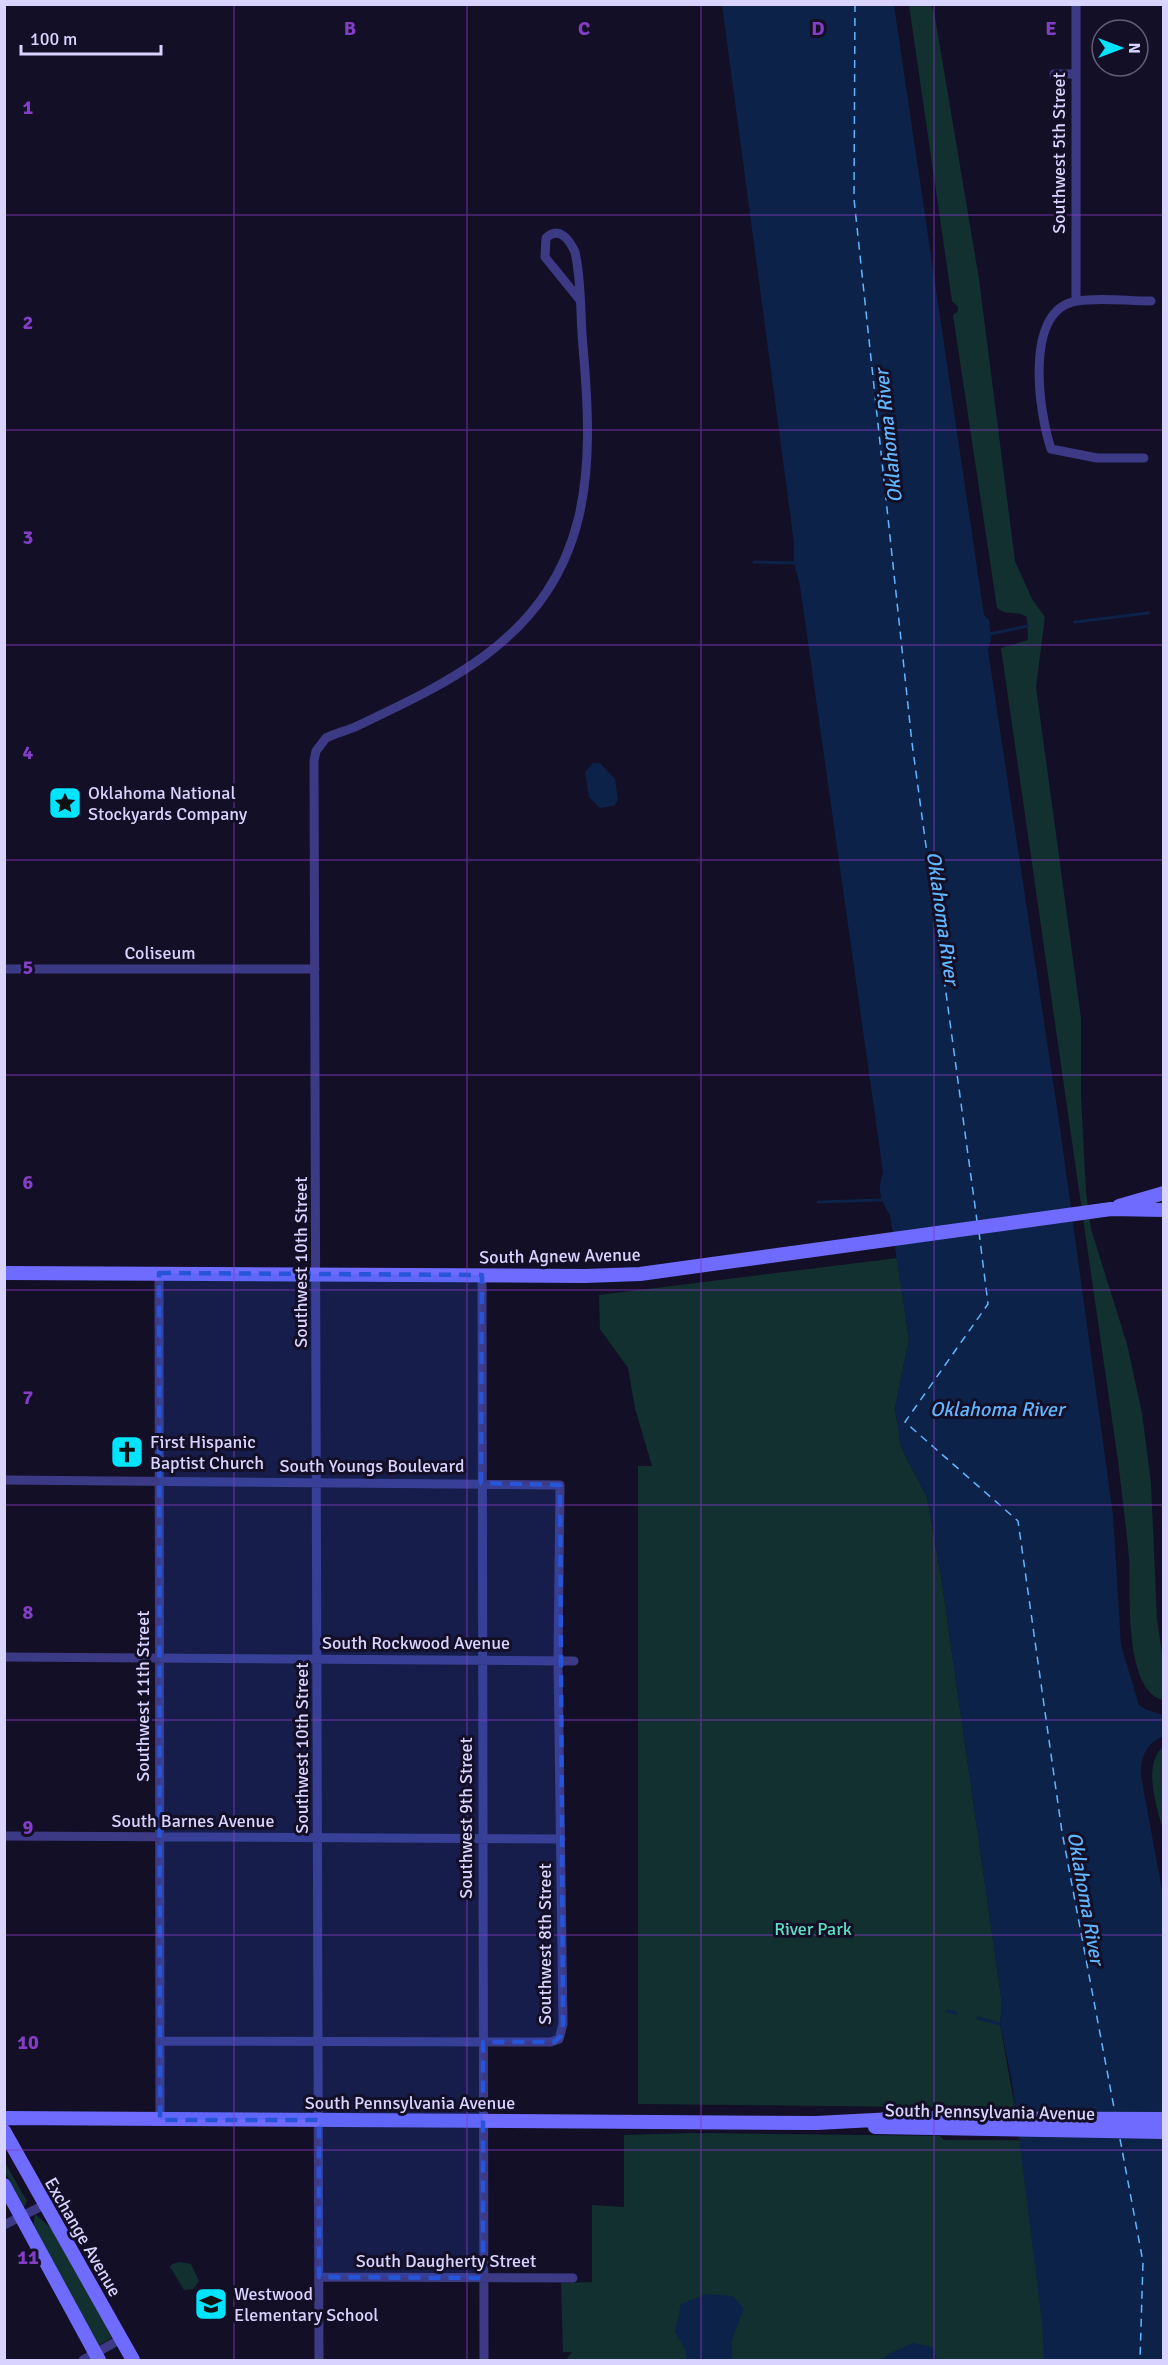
<svg xmlns="http://www.w3.org/2000/svg" width="1168" height="2365" viewBox="0 0 1168 2365" font-family="Signika,sans-serif">
<rect width="100%" height="100%" fill="#130f26"/>
<!-- green -->
<path fill="#12302f" d="M 909,5 L 931,5 L 935,17 L 979,279 L 1015,561 L 1032,599 L 1045,617 L 1036,687 L 1081,1018 L 1081,1097 L 1086,1192 L 1091,1229 L 1127,1344 L 1142,1413 L 1151,1483 L 1157,1620 L 1163,1659 L 1163,1700 C 1123,1690 1131,1591 1129,1558 C 1126,1526 1122,1493 1118,1461 L 1001,648 L 1028,640 L 1027,617 C 1017,610 1005,616 997,608 L 953,315 L 958,311 L 958,307 L 952,301 Z
M 897,1258 L 909,1339 L 895,1408 L 901,1447 L 927,1497 L 941,1576 L 1002,2003 L 1000,2024 L 1015,2108 L 638,2104 L 638,1466 L 652,1466 L 635,1408 L 628,1368 L 600,1329 L 599,1295 Z
M 1163,1747 L 1163,1830 C 1157,1808 1142,1764 1163,1747 Z
M 692,2133 L 940,2136 L 944,2140 L 1163,2141 L 1163,2360 L 566,2360 L 572,2352 L 563,2352 L 561,2283 L 592,2282 L 592,2205 L 624,2207 L 624,2135 Z
M 4,2161 L 27,2201 L 24,2207 L 5,2172 Z
M 35,2214 L 51,2228 L 113,2337 L 98,2346 L 33,2228 Z
M 180,2262 L 191,2264 L 199,2281 L 193,2289 L 184,2290 L 170,2267 L 172,2264 Z"/>
<!-- water -->
<path fill="#0c2248" d="M 722,5 L 894,5 L 984,615 L 989,620 L 991,640 L 988,650 L 1060,1128 L 1113,1515 L 1121,1645 L 1139,1705 L 1147,1710 L 1163,1715 L 1163,1736 C 1145,1745 1141,1756 1141,1776 L 1164,1901 L 1163,2360 L 1044,2360 L 1042,2322 L 1012,2082 L 1000,2024 L 1002,2003 L 941,1576 L 927,1497 L 901,1447 L 895,1408 L 909,1339 L 890,1215 C 880,1199 877,1190 883,1172 L 800,586 L 794,563 L 794,543 Z
M 593,763 L 600,763 L 615,779 L 618,800 L 614,806 L 600,808 L 589,797 L 585,772 Z
M 706,2294 L 733,2296 L 744,2309 L 732,2339 L 732,2360 L 686,2360 L 686,2351 L 675,2332 L 681,2304 Z
M 913,2343 L 933,2347 L 937,2360 L 883,2360 L 888,2354 Z"/>
<g fill="none" stroke-linecap="round" stroke-linejoin="round">
<!-- stream -->
<path stroke="#0c2248" stroke-width="3" d="M 754,562 L 794,563
M 1075,622 L 1148,613
M 990,634 L 1028,626
M 818,1202 L 881,1200
M 947,2011 L 956,2013
M 978,2018 L 1000,2024"/>
<!-- ferry -->
<path stroke="#62b6ff" stroke-width="1.5" stroke-dasharray="8 6" stroke-linecap="butt" d="M 855,4 L 854,199 L 912,743 L 977,1221
M 979,1232 L 988,1304 L 905,1422 L 1018,1521 L 1062,1832 L 1115,2113
M 1120,2139 L 1143,2262 L 1140,2360"/>
<!-- minor -->
<path stroke="#3d3a85" stroke-width="9" d="M 1076,4 L 1076,301
M 1054,74 L 1076,74
M 1144,458 L 1097,458 L 1051,449 C 1039,413 1023,309 1077,301 C 1100,297 1127,301 1151,301
M 4,969 L 315,969
M 159,1273 L 160,2120
M 482,1275 L 484,2360
M 4,1480 L 560,1485 L 558,1660 L 563,2024 L 559,2039 L 551,2042 L 160,2041
M 4,1657 L 574,1661
M 4,1836 L 561,1839
M 4,2225 L 44,2205
M 319,2277 L 573,2278
M 83,2360 L 121,2339
M 319,2360 L 314,761 L 316,751 L 326,738 C 335,733 346,731 355,727 C 399,706 443,686 483,657 C 593,576 594,472 583,347 C 580,316 582,283 575,252 C 569,239 559,226 546,238 L 545,257 L 579,299"/>
<!-- secondary -->
<path stroke="#6f6bff" stroke-width="14" d="M 1119,1206 L 1164,1193
M 4,1273 L 585,1276 L 640,1274 L 1111,1209 L 1164,1210
M 4,2118 L 816,2123 L 913,2118 L 1164,2119
M 875,2127 L 1164,2132
M 4,2131 L 133,2360
M 4,2185 L 99,2360"/>
</g>
<!-- marked area -->
<path fill="#2655da" fill-opacity="0.2" stroke="#2655da" stroke-width="4.5" stroke-dasharray="12 8" stroke-linejoin="round" d="M 159,1273 L 482,1275 L 481,1483 L 560,1485 L 563,2024 L 561,2036 L 554,2042 L 483,2042 L 483,2278 L 319,2277 L 319,2120 L 160,2120 Z"/>
<!-- grid -->
<path fill="none" stroke="#843dc5" stroke-width="1.5" stroke-opacity="0.55" d="M 234,4 L 234,2360M 467,4 L 467,2360M 701,4 L 701,2360M 934,4 L 934,2360M 4,215 L 1164,215M 4,430 L 1164,430M 4,645 L 1164,645M 4,860 L 1164,860M 4,1075 L 1164,1075M 4,1290 L 1164,1290M 4,1505 L 1164,1505M 4,1720 L 1164,1720M 4,1935 L 1164,1935M 4,2150 L 1164,2150"/>
<!-- icons -->
<defs>
<g id="sight-square" transform="scale(1.725)"><rect x="-9" y="-9" width="18" height="18" rx="4" fill="#00e5ff" stroke="#130f26"/><path d="M0-6L1.8-2.2L6-1.7L2.9 1.2L3.7 5.4L0 3.3L-3.7 5.4L-2.9 1.2L-6-1.7L-1.8-2.2Z" fill="#111"/></g>
<g id="church-square" transform="scale(1.725)"><rect x="-9" y="-9" width="18" height="18" rx="4" fill="#00e5ff" stroke="#130f26"/><path d="M-1.2-6h2.4v3.5h3.3v2.4h-3.3V6h-2.4V-.1h-3.3v-2.4h3.3Z" fill="#111"/></g>
<g id="school-square" transform="scale(1.725)"><rect x="-9" y="-9" width="18" height="18" rx="4" fill="#00e5ff" stroke="#130f26"/><path d="M0-5L7-2L0 1L-7-2ZM-4 1L0 2.5L4 1V4Q0 6-4 4Z" fill="#111"/></g>
</defs>
<g fill-rule="evenodd">
<use href="#sight-square" x="65" y="803"/>
<use href="#church-square" x="127" y="1452"/>
<use href="#school-square" x="211" y="2304"/>
</g>
<g text-anchor="middle" stroke-width="6" stroke-linejoin="round" paint-order="stroke">
<!-- street labels -->
<g font-size="18" fill="#d9d4ff" stroke="#130f26">
<text transform="translate(1059 153) rotate(-90)" y="6">Southwest 5th Street</text>
<text x="160" y="959">Coliseum</text>
<text transform="translate(560 1256) rotate(-1)" y="6">South Agnew Avenue</text>
<text transform="translate(301 1262) rotate(-90)" y="6">Southwest 10th Street</text>
<text x="372" y="1472">South Youngs Boulevard</text>
<text x="416" y="1649">South Rockwood Avenue</text>
<text transform="translate(143 1696) rotate(-90)" y="6">Southwest 11th Street</text>
<text transform="translate(302 1748) rotate(-90)" y="6">Southwest 10th Street</text>
<text transform="translate(466 1818) rotate(-90)" y="6">Southwest 9th Street</text>
<text x="193" y="1827">South Barnes Avenue</text>
<text transform="translate(545 1944) rotate(-90)" y="6">Southwest 8th Street</text>
<text x="410" y="2109">South Pennsylvania Avenue</text>
<text transform="translate(990 2112) rotate(1)" y="6">South Pennsylvania Avenue</text>
<text transform="translate(83 2237) rotate(60)" y="6">Exchange Avenue</text>
<text x="446" y="2267">South Daugherty Street</text>
</g>
<!-- poi labels -->
<g font-size="18" fill="#d9d4ff" stroke="#130f26" text-anchor="start">
<text x="88" y="799">Oklahoma National<tspan x="88" dy="21">Stockyards Company</tspan></text>
<text x="150" y="1448">First Hispanic<tspan x="150" dy="21">Baptist Church</tspan></text>
<text x="234" y="2300">Westwood<tspan x="234" dy="21">Elementary School</tspan></text>
</g>
<!-- park labels -->
<g font-size="18" fill="#5fe0c0" stroke="#130f26">
<text x="813" y="1935">River Park</text>
</g>
<!-- water labels -->
<g font-size="20" font-style="italic" fill="#62b6ff" stroke="#130f26">
<text transform="translate(888 436) rotate(-96)" y="7">Oklahoma River</text>
<text transform="translate(943 918) rotate(82)" y="7">Oklahoma River</text>
<text x="997" y="1416">Oklahoma River</text>
<text transform="translate(1086 1898) rotate(80)" y="7">Oklahoma River</text>
</g>
</g>
<g font-size="20" text-anchor="middle" font-weight="bold" fill="#843dc5" stroke="#130f26" stroke-width="6" stroke-linejoin="round" paint-order="stroke">
<text x="350" y="35">B</text>
<text x="584" y="35">C</text>
<text x="818" y="35">D</text>
<text x="1051" y="35">E</text>
<text x="28" y="114">1</text>
<text x="28" y="329">2</text>
<text x="28" y="544">3</text>
<text x="28" y="759">4</text>
<text x="28" y="974">5</text>
<text x="28" y="1189">6</text>
<text x="28" y="1404">7</text>
<text x="28" y="1619">8</text>
<text x="28" y="1834">9</text>
<text x="28" y="2049">10</text>
<text x="28" y="2264">11</text>
</g>
<!-- border -->
<rect width="1168" height="2365" fill="none" stroke="#d9d4ff" stroke-width="12"/>
<!-- north arrow -->
<g transform="translate(1120 48) rotate(90)"><circle r="28" fill="#130f26" stroke="#625e7d" stroke-width="1.5"/>
<path d="M0-4.5L10 22L0 15L-10 22Z" fill="#00e5ff"/>
<text y="-9" font-size="16" font-weight="bold" text-anchor="middle" fill="#d9d4ff">N</text>
</g>
<!-- scale -->
<path d="M21 45v9h140v-9" fill="none" stroke="#d9d4ff" stroke-width="3"/>
<text x="30" y="45" font-size="18" fill="#d9d4ff" stroke="#130f26" stroke-width="4.5" paint-order="stroke">100 m</text>
</svg>
